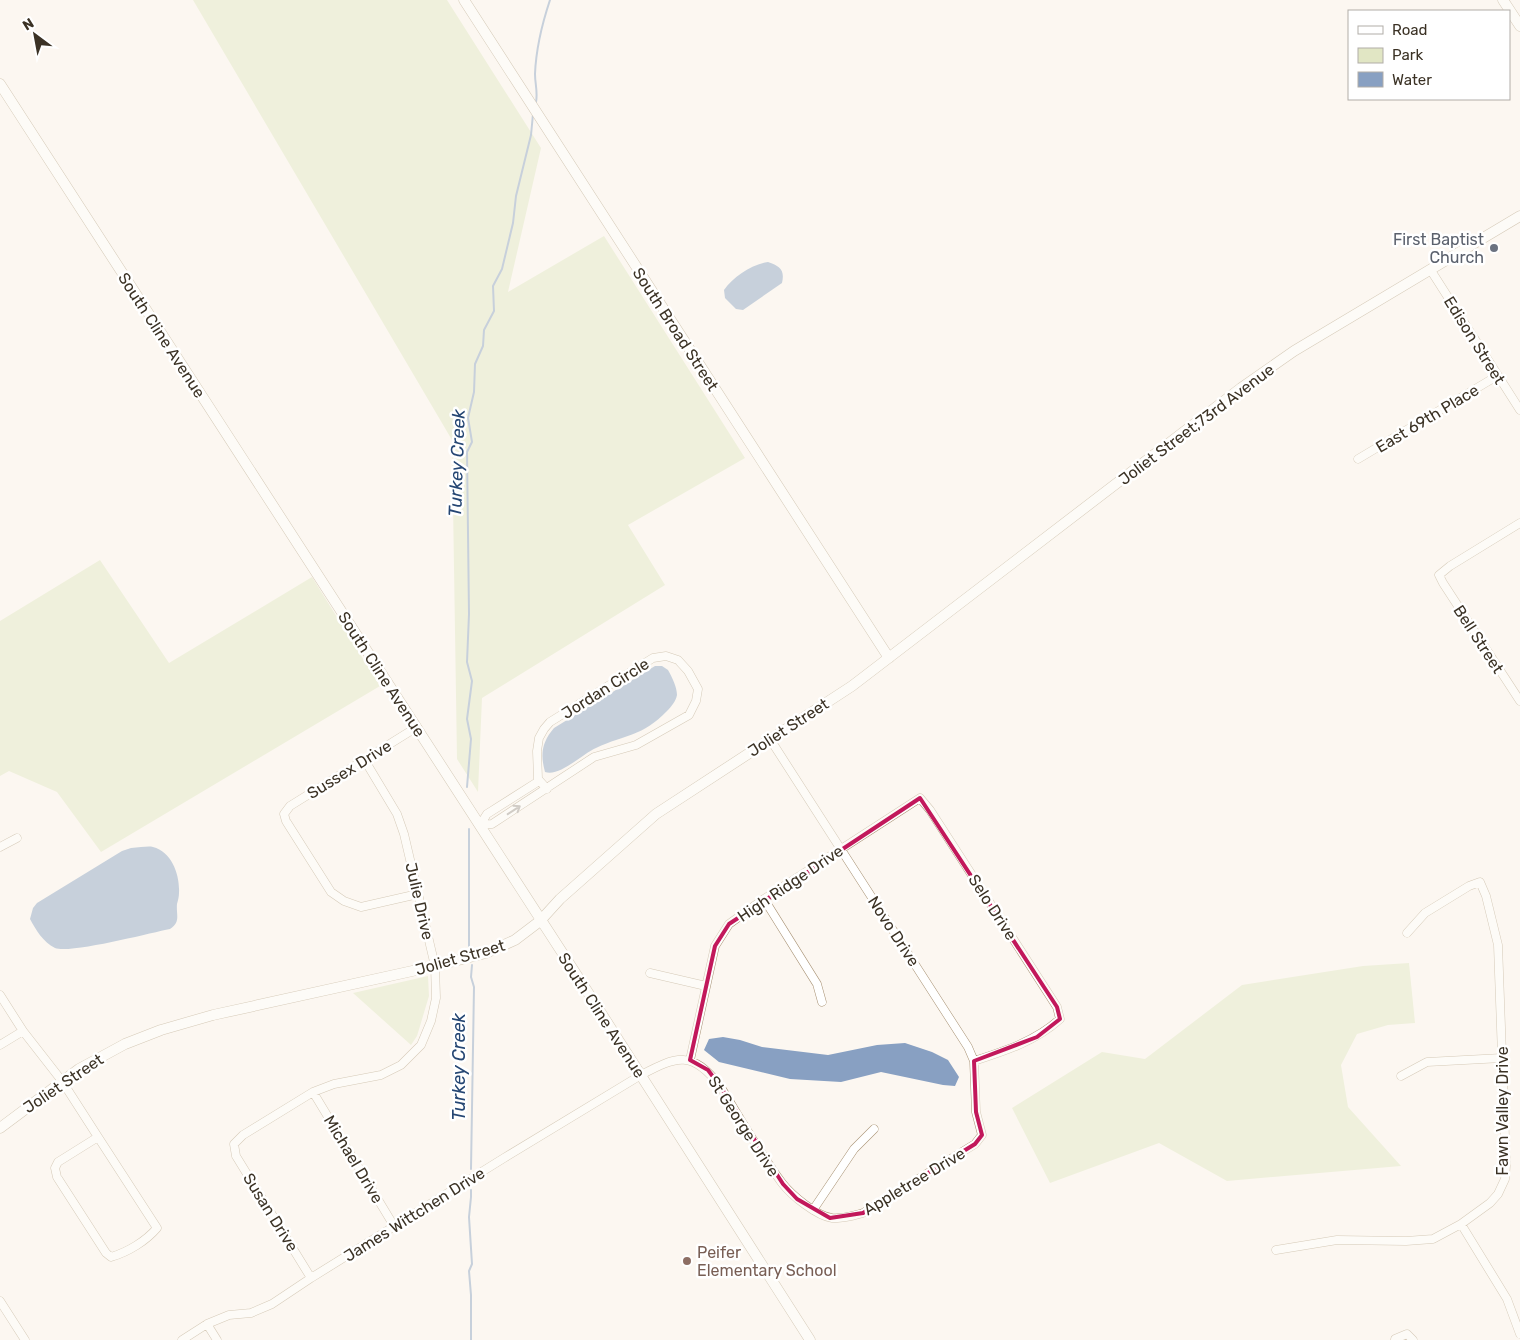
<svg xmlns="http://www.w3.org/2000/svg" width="1520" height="1340" viewBox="0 0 1520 1340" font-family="Rubik,sans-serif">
<rect width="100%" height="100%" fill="#fcf7f1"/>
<!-- green -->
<path fill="#e1e6c4" d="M 193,0 L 447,0 L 541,148 L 508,292 L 604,236 L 745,458 L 628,525 L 665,585 L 482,698 L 478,792 L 457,759 L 452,440 Z
M 100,560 L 169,663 L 312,577 L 380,686 L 101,852 L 57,792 L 9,771 L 0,776 L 0,621 Z
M 1409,963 L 1415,1023 L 1388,1025 L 1357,1034 L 1341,1065 L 1348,1107 L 1401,1166 L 1227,1181 L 1159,1143 L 1050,1183 L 1012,1108 L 1102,1052 L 1145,1059 L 1242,985 L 1363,966 Z
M 428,976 L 429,996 L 417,1036 L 411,1045 L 353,993 Z"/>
<!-- water -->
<path fill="#88a0c2" d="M 768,262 C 780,266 785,270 782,283 L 743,310 L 736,309 L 725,298 L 724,290 C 733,277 752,264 768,262 Z
M 655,666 L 662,666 L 668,670 C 672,677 677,687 677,695 C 676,701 671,707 667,711 C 642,737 626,734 596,748 C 582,754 560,777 545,772 C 540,754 542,742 554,728 Z
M 141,847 C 145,847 149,846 153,847 C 172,852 180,875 179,893 C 179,897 178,900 177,904 C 176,915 181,922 170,929 C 150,933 70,954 55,948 C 43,942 36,930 30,919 L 33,908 L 37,903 L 122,851 L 131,848 Z
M 723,1037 L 740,1040 L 762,1047 L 828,1055 L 877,1045 L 905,1043 L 932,1052 L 948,1060 L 959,1077 L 955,1086 L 943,1085 L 881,1072 L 841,1082 L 790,1079 L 719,1062 L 704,1050 L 709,1039 Z"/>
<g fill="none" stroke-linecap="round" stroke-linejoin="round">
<!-- stream -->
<path stroke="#88a0c2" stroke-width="2" d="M 536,102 C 538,92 535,84 535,74 C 536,49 542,24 550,0
M 467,787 L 471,739 L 467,719 L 472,681 L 467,662 L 469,614 L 467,452 L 472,442 L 468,418 L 474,392 L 475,364 L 483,346 L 484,330 L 494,311 L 493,286 L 502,269 L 513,223 L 516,196 L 531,135 L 533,114
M 469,829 L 469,948
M 471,1169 L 474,987 L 471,977 L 472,965
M 471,1190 L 471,1197 L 469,1217 L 472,1264 L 469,1271 L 471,1295 L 471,1340"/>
<!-- street casing -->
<g stroke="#a89274" stroke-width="9">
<path id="street" d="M 1430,269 L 1520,410
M 1358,459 L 1497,376
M 1520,523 L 1450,566 L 1439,575 L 1443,583 L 1520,701
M 417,727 L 290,806 L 284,814 L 286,821 L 331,892 L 344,901 L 361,907 L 418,894
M 480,825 L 492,824 L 594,757 L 636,745 L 689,715 L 696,701 L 698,689 L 688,671 L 678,660 L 666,656 L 653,658 L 550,722 L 544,729 L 539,738 L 537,751 L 538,779 L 547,789
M 480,825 L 487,814 L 539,781
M 0,847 L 17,838
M 764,899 L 817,984 L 822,1002
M 650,973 L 706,986
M 0,995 L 23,1031 L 62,1081 L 98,1137
M 0,1045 L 23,1031
M 690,1060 L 715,946 L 729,924 L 764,899 L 920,798 L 930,810 L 1057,1007 L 1060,1019 C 1036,1041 1005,1051 974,1061
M 1401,1076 L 1427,1062 L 1502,1058
M 313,1092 L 394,1226
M 98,1137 L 157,1228 C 146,1241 128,1252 111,1257 L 106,1253 L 57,1177 L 55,1168 L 58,1162 Z
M 813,1210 L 854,1149 L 874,1129
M 1461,1224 L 1507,1299 L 1520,1334
M 1276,1250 L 1337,1240 L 1406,1241 L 1433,1239 L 1461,1224 L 1490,1203 L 1498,1194 L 1505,1179 L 1506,1165 L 1498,945 L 1486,896 L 1480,882 L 1469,886 L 1425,913 L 1407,933
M 311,1278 L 236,1156 L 234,1144 L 243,1135 L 313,1092 L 334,1084 L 381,1075 L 401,1065 L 421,1045 L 431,1021 L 436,998 L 435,966 L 404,834 L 397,814 L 364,759
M 0,1301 L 25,1340
M 207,1324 L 217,1340
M 182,1340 L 207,1324 L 229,1315 L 251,1313 L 272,1304 L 311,1278 L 504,1158 L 641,1075 C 677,1056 692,1050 720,1086 C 740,1118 759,1152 782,1183 C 792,1196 817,1216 832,1218 C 843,1219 852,1216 863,1213 L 975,1144 L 982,1135 L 976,1112 L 974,1061 L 968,1047 L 770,739
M 1395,1340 L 1395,1339 L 1407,1334 L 1413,1340"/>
</g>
<!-- secondary casing -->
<g stroke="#a89274" stroke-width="11">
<path id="secondary" d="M 464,0 L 889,658
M 1503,0 L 1520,26
M 0,84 L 587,991 L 810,1340
M 0,1128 L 79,1069 L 125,1044 L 161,1030 L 213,1015 L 435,966 L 486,953 L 515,940 L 540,921 L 560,899 L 656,814 L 852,686 L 1241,388 L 1294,351 L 1520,216"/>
</g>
<!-- street -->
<use href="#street" stroke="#fff" stroke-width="8"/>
<!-- secondary -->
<use href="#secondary" stroke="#fff" stroke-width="10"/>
</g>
<!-- one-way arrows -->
<defs><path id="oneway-shaft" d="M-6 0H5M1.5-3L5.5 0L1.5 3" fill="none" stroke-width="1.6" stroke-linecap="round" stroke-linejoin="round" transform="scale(1.25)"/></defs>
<use stroke="#9d9892" href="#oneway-shaft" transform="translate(514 810) rotate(-33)"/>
<!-- marked area -->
<path d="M0 0H1520V1340H0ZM 920,798 L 1057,1007 L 1060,1019 L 1037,1037 L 974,1061 L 976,1112 L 982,1135 L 975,1144 L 863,1213 L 830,1218 L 797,1199 L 783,1184 L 720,1086 L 708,1070 L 690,1060 L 715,946 L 729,924 Z" fill="#fcf7f1" fill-opacity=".55" fill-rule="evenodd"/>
<path fill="none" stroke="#c2185b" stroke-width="4" stroke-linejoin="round" d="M 920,798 L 1057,1007 L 1060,1019 L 1037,1037 L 974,1061 L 976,1112 L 982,1135 L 975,1144 L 863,1213 L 830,1218 L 797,1199 L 783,1184 L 720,1086 L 708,1070 L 690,1060 L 715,946 L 729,924 Z"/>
<!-- markers -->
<circle fill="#6b7280" stroke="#fff" stroke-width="2" cx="1494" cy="248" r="5"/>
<circle fill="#8d6e63" stroke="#fff" stroke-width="2" cx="687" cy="1261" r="5"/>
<g text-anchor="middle" stroke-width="5" stroke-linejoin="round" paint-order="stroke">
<!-- worship labels -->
<g font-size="16" fill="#5b616d" stroke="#fff" text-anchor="end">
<text x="1484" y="245">First Baptist<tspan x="1484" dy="18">Church</tspan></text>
</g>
<!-- street labels -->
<g font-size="16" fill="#3b3225" stroke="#fff">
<text transform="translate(676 329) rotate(57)" y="6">South Broad Street</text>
<text transform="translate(162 335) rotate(57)" y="6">South Cline Avenue</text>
<text transform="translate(1475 340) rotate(58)" y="6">Edison Street</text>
<text transform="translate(1427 418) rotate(-31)" y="6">East 69th Place</text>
<text transform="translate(1196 424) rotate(-37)" y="6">Joliet Street;73rd Avenue</text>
<text transform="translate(1479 639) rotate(57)" y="6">Bell Street</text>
<text transform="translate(382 674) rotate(57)" y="6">South Cline Avenue</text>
<text transform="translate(605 688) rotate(-32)" y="6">Jordan Circle</text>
<text transform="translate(788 727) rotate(-33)" y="6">Joliet Street</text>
<text transform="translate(349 769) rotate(-32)" y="6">Sussex Drive</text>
<text transform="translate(790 883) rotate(-34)" y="6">High Ridge Drive</text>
<text transform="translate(420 901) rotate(77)" y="6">Julie Drive</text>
<text transform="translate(993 907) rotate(57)" y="6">Selo Drive</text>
<text transform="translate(894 931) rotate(57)" y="6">Novo Drive</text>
<text transform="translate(460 957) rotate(-16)" y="6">Joliet Street</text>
<text transform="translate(602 1015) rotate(57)" y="6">South Cline Avenue</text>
<text transform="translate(63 1083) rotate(-34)" y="6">Joliet Street</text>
<text transform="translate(1502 1111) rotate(-90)" y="6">Fawn Valley Drive</text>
<text transform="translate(744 1126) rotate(57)" y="6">St George Drive</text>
<text transform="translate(354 1159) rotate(59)" y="6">Michael Drive</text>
<text transform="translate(914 1181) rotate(-31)" y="6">Appletree Drive</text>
<text transform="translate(271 1212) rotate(58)" y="6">Susan Drive</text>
<text transform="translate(414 1214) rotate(-32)" y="6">James Wittchen Drive</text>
</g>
<!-- education labels -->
<g font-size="16" fill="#785e54" stroke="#fff" text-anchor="start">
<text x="697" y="1258">Peifer<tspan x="697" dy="18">Elementary School</tspan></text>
</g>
<!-- water labels -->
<g font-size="18" font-style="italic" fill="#254673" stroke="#fff">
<text transform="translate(457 463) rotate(-88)" y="6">Turkey Creek</text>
<text transform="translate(459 1067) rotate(-90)" y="6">Turkey Creek</text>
</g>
</g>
<!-- legend -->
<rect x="1348" y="10" width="162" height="90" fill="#ffffff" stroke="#b1ada8"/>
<rect x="1358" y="26" width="25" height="8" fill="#ffffff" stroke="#b1ada8"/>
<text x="1392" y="35" font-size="15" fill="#3b3225">Road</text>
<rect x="1358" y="48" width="25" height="15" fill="#e1e6c4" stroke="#b1ada8"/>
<text x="1392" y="60" font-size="15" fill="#3b3225">Park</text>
<rect x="1358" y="72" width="25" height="15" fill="#88a0c2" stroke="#b1ada8"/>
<text x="1392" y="85" font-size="15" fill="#3b3225">Water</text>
<!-- north arrow -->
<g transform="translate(35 35) rotate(328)" stroke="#ffffff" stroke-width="4" paint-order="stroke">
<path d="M0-4L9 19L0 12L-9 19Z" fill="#3b3225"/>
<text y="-8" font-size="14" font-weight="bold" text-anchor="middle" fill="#3b3225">N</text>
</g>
</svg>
